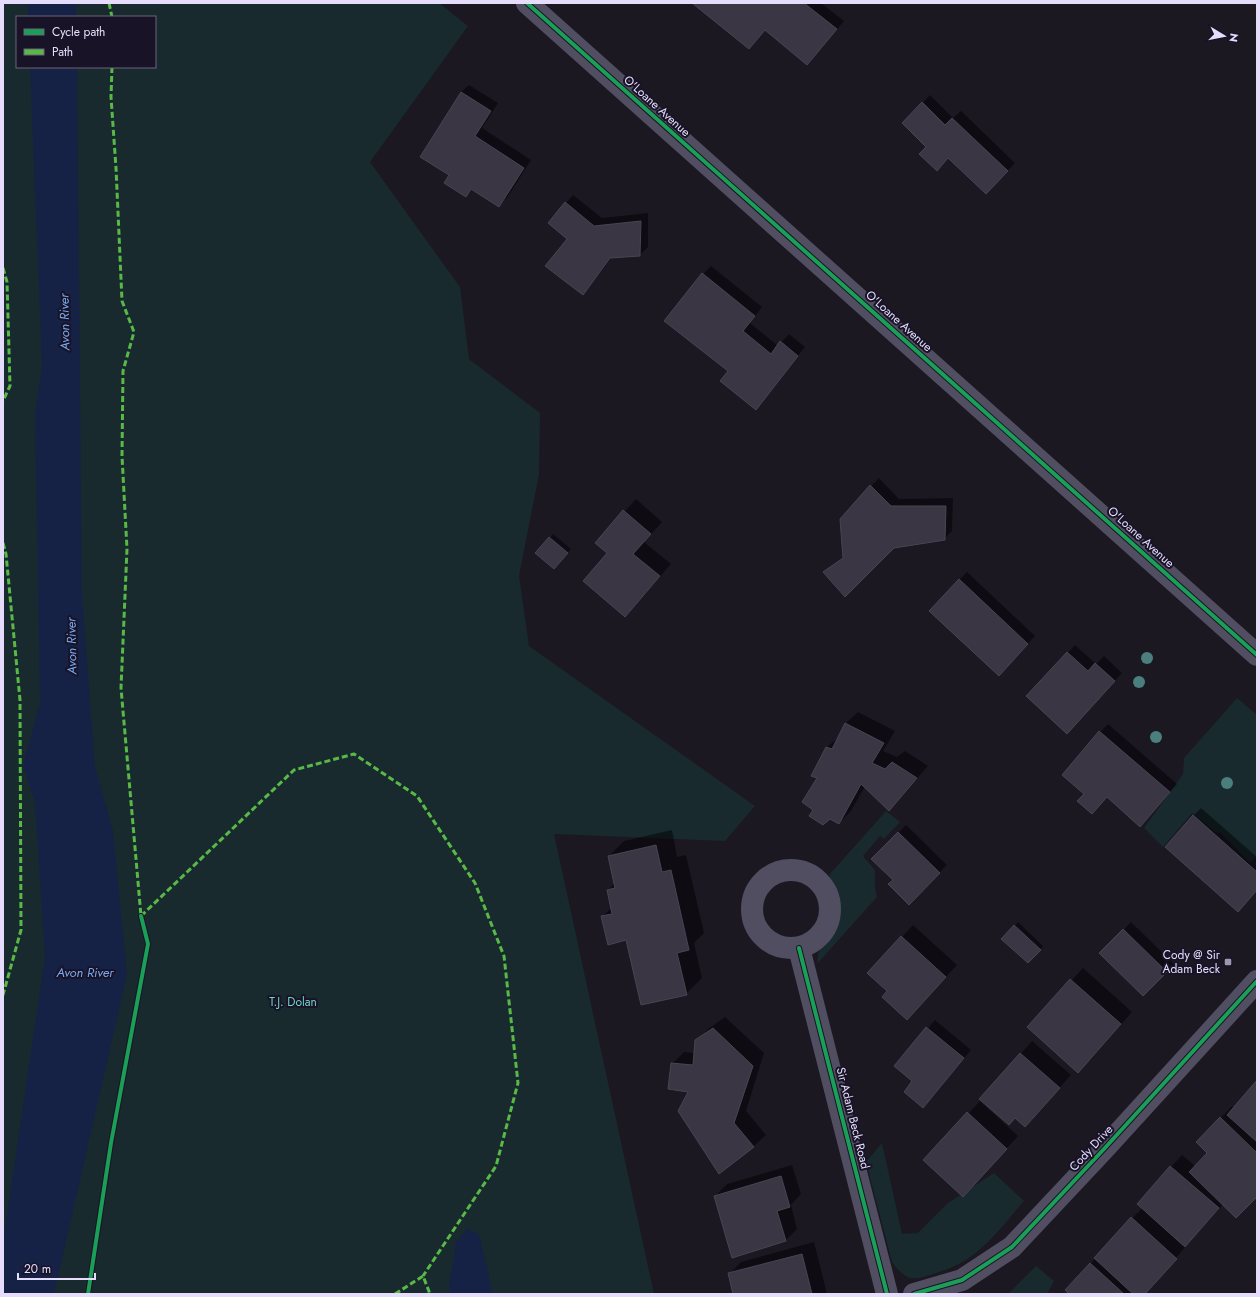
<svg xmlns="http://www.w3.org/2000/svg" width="1260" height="1297" viewBox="0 0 1260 1297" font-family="Jost,sans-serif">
<rect width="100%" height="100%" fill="#1b1822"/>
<!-- green -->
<path fill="#182a2e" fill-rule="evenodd" d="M 3,3 L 439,3 L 468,26 L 370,162 L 460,287 L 469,359 L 540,413 L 539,474 L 519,576 L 529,646 L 755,806 L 725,841 L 554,834 L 654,1294 L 3,1294 ZM 17,17 L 155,17 L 155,67 L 17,67 Z
M 1237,698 L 1257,715 L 1257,856 L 1250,863 L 1221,833 L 1215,832 L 1192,813 L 1163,847 L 1144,828 L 1183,774 L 1184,758 Z
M 886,811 L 900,822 L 884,839 L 880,836 L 863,856 L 875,870 L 875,888 L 877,897 L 817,964 C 818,960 818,953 820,949 C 822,943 828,939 831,934 C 842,914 840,894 829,875 Z
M 882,1143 L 902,1234 L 918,1233 L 948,1203 L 994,1173 L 1024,1201 C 996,1233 978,1261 936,1273 C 913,1281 907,1282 892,1262 L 866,1162 Z
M 1036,1266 L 1054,1281 L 1047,1294 L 1008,1294 Z"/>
<!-- water -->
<path fill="#162245" d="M 28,3 L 76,3 L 76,17 L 28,17 Z
M 30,67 L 77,67 L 82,594 L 95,767 L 113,831 L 127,975 L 54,1294 L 3,1294 L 3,1241 L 45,957 L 35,803 L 23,765 L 40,703 L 35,412 L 42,366 Z
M 467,1229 L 479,1234 L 493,1294 L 450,1294 L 449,1287 L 456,1242 Z"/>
<!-- shadow -->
<path fill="#0007" d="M 694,3 L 821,3 L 844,21 L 807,64 L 765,30 L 749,48 Z
M 469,85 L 498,103 L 482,128 L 531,160 L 507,198 L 499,206 L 472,189 L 466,196 L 461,92 Z
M 930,95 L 953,118 L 961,111 L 1015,163 L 986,193 L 949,157 L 927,147 L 903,123 Z
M 573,195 L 602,218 L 648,213 L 648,247 L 640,255 L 612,257 L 583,294 L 568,239 L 566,203 Z
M 711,266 L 762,307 L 750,323 L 778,346 L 789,334 L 805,347 L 755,409 L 703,274 Z
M 879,478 L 899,499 L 953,498 L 952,531 L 944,539 L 893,547 L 825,572 L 844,556 L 871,486 Z
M 636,499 L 662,522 L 644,542 L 671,564 L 636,604 L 608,553 L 596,543 Z
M 553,534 L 571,549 L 557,564 L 536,553 Z
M 967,572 L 1035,636 L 1006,667 L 959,580 Z
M 1075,645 L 1096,664 L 1104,656 L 1122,673 L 1075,725 L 1068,653 Z
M 858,712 L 895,731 L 883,751 L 897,757 L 905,751 L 928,766 L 889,810 L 865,786 L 851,811 L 839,823 L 815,810 L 818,777 L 827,747 L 840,736 L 846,723 Z
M 1108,724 L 1177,784 L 1148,818 L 1107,797 L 1092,813 L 1085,794 L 1100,732 Z
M 1201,808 L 1257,857 L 1257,889 L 1193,816 Z
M 906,825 L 947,865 L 909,903 L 894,880 L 872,859 Z
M 672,830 L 677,857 L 686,855 L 704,933 L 694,943 L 702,978 L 686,994 L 603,916 L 612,907 L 608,890 L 615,883 L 609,856 L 624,841 Z
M 1018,922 L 1043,946 L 1028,962 L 1003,939 Z
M 1131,922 L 1174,964 L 1143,995 L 1101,953 Z
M 913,925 L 957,965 L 918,1007 L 902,937 Z
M 1083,968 L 1132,1012 L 1090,1060 L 1029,1027 Z
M 725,1017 L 764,1053 L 746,1111 L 766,1135 L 754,1146 L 720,1172 L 690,1091 L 672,1064 L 684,1052 L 695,1053 L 696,1041 L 708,1029 Z
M 935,1020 L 971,1050 L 923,1107 L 914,1081 L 896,1066 Z
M 1032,1041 L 1071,1075 L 1025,1126 L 1015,1117 L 981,1099 Z
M 1257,1082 L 1257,1196 L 1223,1204 L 1146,1292 L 1148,1294 L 1070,1294 L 1066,1290 L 1142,1208 L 1171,1167 L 1182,1155 L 1195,1166 L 1208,1153 L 1197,1142 L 1232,1106 L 1234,1108 Z
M 980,1101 L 1018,1136 L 975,1183 L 925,1160 Z
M 792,1165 L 801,1194 L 791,1205 L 797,1229 L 786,1240 L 715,1196 L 727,1184 Z
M 814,1242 L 827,1294 L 734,1294 L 729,1274 L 741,1262 Z"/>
<!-- building -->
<path fill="#3b3643" stroke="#494454" d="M 692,3 L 804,3 L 837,29 L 807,65 L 765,30 L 749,49 Z
M 461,92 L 491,111 L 475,136 L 524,168 L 499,207 L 471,189 L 466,197 L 444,183 L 449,175 L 420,157 Z
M 922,102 L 945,125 L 952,118 L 1008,171 L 986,194 L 948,158 L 937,171 L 919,154 L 926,147 L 902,123 Z
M 565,202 L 594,226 L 641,221 L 640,256 L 610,258 L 583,295 L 545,266 L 567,239 L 548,223 Z
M 702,273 L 755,316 L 743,331 L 771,354 L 780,341 L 798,356 L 756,410 L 720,381 L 728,371 L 664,321 Z
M 870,485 L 891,506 L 946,506 L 945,540 L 894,548 L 845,597 L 823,572 L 843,558 L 840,519 Z
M 623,510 L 651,534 L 633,554 L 660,576 L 625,617 L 583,581 L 607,553 L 595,543 Z
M 549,537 L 568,553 L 554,569 L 535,553 Z
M 959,579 L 1028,644 L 999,676 L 929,611 Z
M 1067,652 L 1088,671 L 1095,663 L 1115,681 L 1067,734 L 1026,696 Z
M 845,723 L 884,743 L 872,763 L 885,769 L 892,762 L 917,778 L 889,811 L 861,784 L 839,824 L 830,819 L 823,825 L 809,816 L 813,810 L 802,802 L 817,778 L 811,776 L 826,747 L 832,749 Z
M 1099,731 L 1170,792 L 1140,827 L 1107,797 L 1092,814 L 1077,801 L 1084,794 L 1062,775 Z
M 1193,815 L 1257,872 L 1257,890 L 1238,912 L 1165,847 Z
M 898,832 L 940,873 L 909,905 L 888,884 L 893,880 L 871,859 Z
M 656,845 L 662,872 L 671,870 L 689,950 L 677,953 L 687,995 L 641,1005 L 626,940 L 608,945 L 601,916 L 612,914 L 607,890 L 615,888 L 608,856 Z
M 1014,925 L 1041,950 L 1028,963 L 1001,939 Z
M 1123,929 L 1167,972 L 1143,996 L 1099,953 Z
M 901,936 L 946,977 L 907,1020 L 882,997 L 887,991 L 867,973 Z
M 1070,979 L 1121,1024 L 1078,1073 L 1027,1027 Z
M 926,1027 L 964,1058 L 923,1108 L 904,1092 L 912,1081 L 894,1066 Z
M 713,1028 L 753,1066 L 734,1123 L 754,1147 L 719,1174 L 678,1111 L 688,1092 L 668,1089 L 671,1063 L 693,1065 L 695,1040 Z
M 1020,1053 L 1060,1088 L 1025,1127 L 1015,1118 L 1009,1125 L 979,1099 Z
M 1257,1080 L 1257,1142 L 1227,1115 Z
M 967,1112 L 1007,1149 L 963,1197 L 923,1160 Z
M 1220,1117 L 1257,1153 L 1257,1197 L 1236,1218 L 1189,1172 L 1207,1153 L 1196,1142 Z
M 1170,1166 L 1219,1208 L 1185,1247 L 1137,1204 Z
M 781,1176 L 790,1207 L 777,1211 L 786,1241 L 732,1258 L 714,1196 Z
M 1131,1217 L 1177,1259 L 1145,1294 L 1133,1294 L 1094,1258 Z
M 802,1254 L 812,1294 L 733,1294 L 728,1273 Z
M 1090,1263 L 1124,1294 L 1069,1294 L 1065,1290 Z"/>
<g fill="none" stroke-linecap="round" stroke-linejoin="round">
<!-- minor -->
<path stroke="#514e61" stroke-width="22" d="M 527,3 L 1257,655
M752 909a39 39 0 1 1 78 0a39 39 0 1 1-78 0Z
M 799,948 L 887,1294
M 914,1294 L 962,1280 L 1012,1247 L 1104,1149 L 1257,981"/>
<!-- quiet -->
<path stroke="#58b947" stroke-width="3" stroke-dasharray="6 3" stroke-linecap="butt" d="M 109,3 L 112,17
M 112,67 L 111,97 L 116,168 L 122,301 L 134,332 L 123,371 L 122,456 L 127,549 L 121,688 L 141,916
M 3,268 L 7,282 L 10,386 L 3,401
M 3,543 L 6,554 L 20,700 L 21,930 L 3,995
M 141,916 L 294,770 L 354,754 L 417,796 L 475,883 L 504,956 L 518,1083 L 496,1166 L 423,1276
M 395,1294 L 423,1276 L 430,1294"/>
<!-- cycleway casing -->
<g stroke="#191327" stroke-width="6">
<path id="cycleway" d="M 527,3 L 1257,655
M 799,948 L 887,1294
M 88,1294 L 111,1143 L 148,944 L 141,916
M 914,1294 L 962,1280 L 1012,1247 L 1104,1149 L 1257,981"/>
</g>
<!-- cycleway -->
<use href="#cycleway" stroke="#1a9f57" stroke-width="4"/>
</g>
<!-- trees -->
<g fill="#4a7f7d">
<circle cx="1147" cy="658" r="6"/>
<circle cx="1139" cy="682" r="6"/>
<circle cx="1156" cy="737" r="6"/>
<circle cx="1227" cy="783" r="6"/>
</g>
<!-- markers -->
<rect fill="#9e98af" stroke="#191327" stroke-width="1.5" x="1224" y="958" width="8" height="8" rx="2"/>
<g text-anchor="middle" stroke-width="4" stroke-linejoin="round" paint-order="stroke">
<!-- street labels -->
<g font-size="12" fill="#e5ddfb" stroke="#191327">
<text transform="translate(657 106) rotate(42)" y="4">O'Loane Avenue</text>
<text transform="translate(899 321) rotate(42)" y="4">O'Loane Avenue</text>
<text transform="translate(1141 537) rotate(42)" y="4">O'Loane Avenue</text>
<text transform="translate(853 1118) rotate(76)" y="4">Sir Adam Beck Road</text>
<text transform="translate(1091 1148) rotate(-47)" y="4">Cody Drive</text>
</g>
<!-- poi labels -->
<g font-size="12" fill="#e5ddfb" stroke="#191327" text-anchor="end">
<text x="1220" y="959">Cody @ Sir<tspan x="1220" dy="14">Adam Beck</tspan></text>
</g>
<!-- park labels -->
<g font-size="12" fill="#71d3c7" stroke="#191327">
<text x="293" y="1006">T.J. Dolan</text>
</g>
<!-- water labels -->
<g font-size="13" font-style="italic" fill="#78a8ee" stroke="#191327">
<text transform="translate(64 322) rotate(-91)" y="5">Avon River</text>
<text transform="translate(71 646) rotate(-91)" y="5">Avon River</text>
<text x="85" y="977">Avon River</text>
</g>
</g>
<!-- border -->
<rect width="1260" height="1297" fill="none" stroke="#e5ddfb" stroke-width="8"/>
<!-- legend -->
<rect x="16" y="16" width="140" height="52" fill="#191327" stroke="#6b647c"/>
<rect x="24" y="29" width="20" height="6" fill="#1a9f57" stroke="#6b647c"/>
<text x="52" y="36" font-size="12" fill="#e5ddfb">Cycle path</text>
<rect x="24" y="49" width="20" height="6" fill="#58b947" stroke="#6b647c"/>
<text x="52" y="56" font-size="12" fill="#e5ddfb">Path</text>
<!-- north arrow -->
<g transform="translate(1224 36) rotate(100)" stroke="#191327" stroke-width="3" paint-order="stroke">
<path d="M0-3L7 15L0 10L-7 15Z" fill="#e5ddfb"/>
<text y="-6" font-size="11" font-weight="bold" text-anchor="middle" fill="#e5ddfb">N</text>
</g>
<!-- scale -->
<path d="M18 1273v6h77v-6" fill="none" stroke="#e5ddfb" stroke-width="2"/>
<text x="24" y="1273" font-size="12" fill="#e5ddfb" stroke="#191327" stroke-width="3" paint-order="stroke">20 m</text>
</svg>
